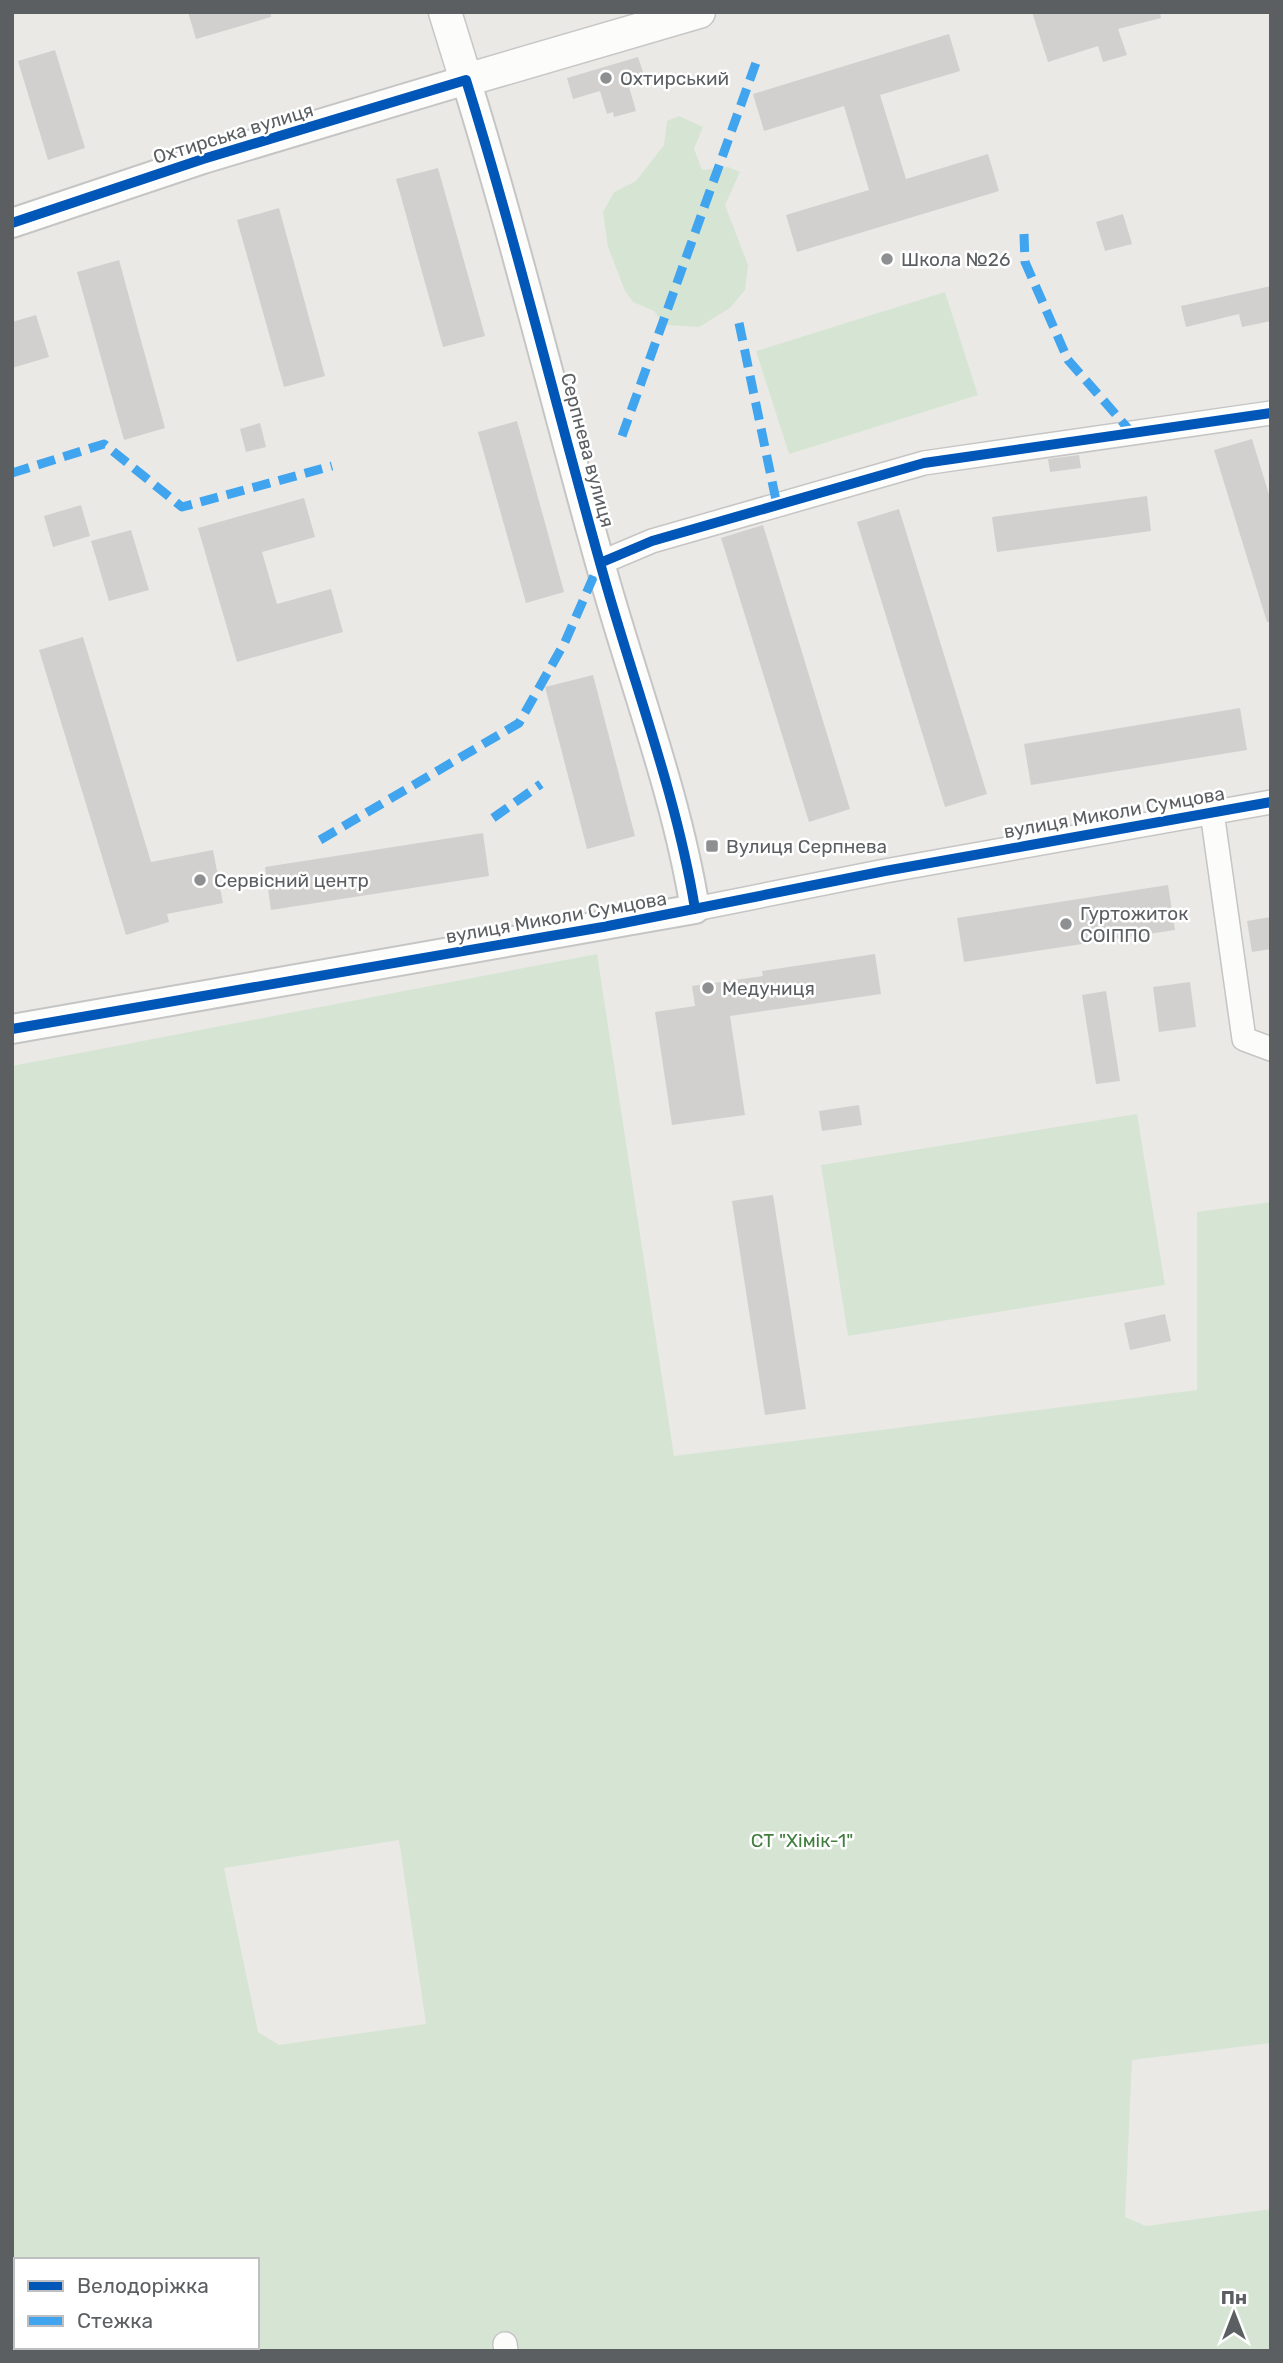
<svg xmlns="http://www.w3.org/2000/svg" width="1283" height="2363" viewBox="0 0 1283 2363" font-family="Rubik,sans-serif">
<rect width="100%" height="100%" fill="#eae9e6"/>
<!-- green -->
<path fill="#d6e5d3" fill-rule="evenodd" d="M 679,116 L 703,127 L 694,149 L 702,170 L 728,167 L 740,172 L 725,205 L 748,265 L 745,290 L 730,308 L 699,327 L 664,325 L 654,311 L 633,302 L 625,291 L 608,247 L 603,212 L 614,192 L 636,181 L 664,145 L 667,121 Z
M 945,292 L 978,395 L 789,454 L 756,351 Z
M 597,954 L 674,1456 L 1197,1390 L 1197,1212 L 1271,1202 L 1271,2043 L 1132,2060 L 1125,2217 L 1146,2226 L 1271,2209 L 1271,2351 L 12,2351 L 12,1066 ZM 399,1840 L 426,2024 L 279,2045 L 258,2032 L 224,1868 ZM 16,2260 L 257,2260 L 257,2347 L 16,2347 Z
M 1137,1114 L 1165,1285 L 848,1336 L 821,1165 Z"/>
<!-- building -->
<path fill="#d1d0ce" d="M 188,12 L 271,12 L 271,17 L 196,39 Z
M 1032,12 L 1160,12 L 1161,18 L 1118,29 L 1127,55 L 1103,62 L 1098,46 L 1048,62 Z
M 949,34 L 960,71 L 880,95 L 906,179 L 988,154 L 999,191 L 797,252 L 786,215 L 869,190 L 844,106 L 764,131 L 753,94 Z
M 55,50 L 85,148 L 48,160 L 18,61 Z
M 638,57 L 645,78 L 628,83 L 636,111 L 614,117 L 613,112 L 607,114 L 600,91 L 573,99 L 567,78 Z
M 438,168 L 485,336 L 443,347 L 396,179 Z
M 279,208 L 325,376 L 284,387 L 237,220 Z
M 1123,214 L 1132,244 L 1105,251 L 1096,222 Z
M 119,260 L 165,428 L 124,440 L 77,272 Z
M 1271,286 L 1271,321 L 1242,327 L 1239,314 L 1186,327 L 1181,306 Z
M 36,315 L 49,357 L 12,368 L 12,322 Z
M 517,421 L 564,592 L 526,603 L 478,432 Z
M 260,423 L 266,447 L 246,452 L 240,429 Z
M 1252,439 L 1271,501 L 1271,622 L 1267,622 L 1214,450 Z
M 1079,455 L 1081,468 L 1050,472 L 1048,459 Z
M 1147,496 L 1151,531 L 997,552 L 992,517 Z
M 304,498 L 315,537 L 262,552 L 277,604 L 331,589 L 343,632 L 237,662 L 198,528 Z
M 81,505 L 90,536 L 53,547 L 44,516 Z
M 899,509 L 987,794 L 945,807 L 857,522 Z
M 763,525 L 850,809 L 809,822 L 721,538 Z
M 131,530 L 149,590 L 109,601 L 91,541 Z
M 83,637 L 151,862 L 213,850 L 223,903 L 167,914 L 169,922 L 126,935 L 39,650 Z
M 593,675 L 635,836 L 587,849 L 545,687 Z
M 1240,708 L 1247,750 L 1031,785 L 1024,744 Z
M 483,833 L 489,876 L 271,910 L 265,867 Z
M 1168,885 L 1175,930 L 964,962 L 957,918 Z
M 1271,917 L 1271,949 L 1252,952 L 1247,921 Z
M 875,954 L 881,994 L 730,1016 L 745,1115 L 672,1125 L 655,1012 L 695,1006 L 692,986 L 763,976 L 762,971 Z
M 1190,982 L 1196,1027 L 1159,1032 L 1153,987 Z
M 1106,991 L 1120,1081 L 1096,1084 L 1082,995 Z
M 859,1105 L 862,1125 L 822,1131 L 819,1111 Z
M 773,1195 L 806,1409 L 765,1415 L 732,1201 Z
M 1165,1314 L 1171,1341 L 1130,1350 L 1124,1323 Z"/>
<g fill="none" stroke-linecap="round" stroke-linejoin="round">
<!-- minor casing -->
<g stroke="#c5c5c5" stroke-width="26">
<path id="minor" d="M 600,563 L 652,541 L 924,463 L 1271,413
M 1212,812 L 1244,1039 L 1271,1049
M 695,909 L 885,871 L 1271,802
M 505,2344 L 506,2351"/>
</g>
<!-- tertiary casing -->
<g stroke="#c5c5c5" stroke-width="32">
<path id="tertiary" d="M 12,223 L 203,159 L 466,80 C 517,244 557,411 604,577 C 635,687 677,797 695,909 L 12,1029"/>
</g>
<!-- secondary casing -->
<g stroke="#c7c7c7" stroke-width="35">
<path id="secondary" d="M 445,12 L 466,80 L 699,12"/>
</g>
<!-- minor -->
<use href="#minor" stroke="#fcfcfb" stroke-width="23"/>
<!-- tertiary -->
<use href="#tertiary" stroke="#fcfcfb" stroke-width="28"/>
<!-- secondary -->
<use href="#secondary" stroke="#fcfcfb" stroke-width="32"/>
<!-- quiet -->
<path stroke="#40a5ee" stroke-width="9" stroke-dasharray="18 9" stroke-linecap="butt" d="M 1024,234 L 1025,262 L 1068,360 L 1132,433
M 739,323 L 777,505
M 622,436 L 757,60
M 12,473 L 104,444 L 182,507 L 332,466
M 493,818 L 541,784
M 320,840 L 519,723 L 565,642 L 599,564"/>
<!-- cycleway casing -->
<g stroke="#fff" stroke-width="15">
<path id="cycleway" d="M 12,223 L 203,159 L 466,80 C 517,244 557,411 604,577 C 635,687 677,797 695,909
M 600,563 L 652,541 L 924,463 L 1271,413
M 12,1029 L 603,927 L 885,871 L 1271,802"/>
</g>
<!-- cycleway -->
<use href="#cycleway" stroke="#0057b8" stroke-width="10"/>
</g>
<!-- markers -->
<g fill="#8e8f90" stroke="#fff" stroke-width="2.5">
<circle cx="606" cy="78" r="7"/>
<circle cx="887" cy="259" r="7"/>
<rect x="705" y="839" width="14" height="14" rx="3.5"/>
<circle cx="200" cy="880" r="7"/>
<circle cx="1066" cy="924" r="7"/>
<circle cx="708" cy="988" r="7"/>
</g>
<g text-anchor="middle" stroke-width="5" stroke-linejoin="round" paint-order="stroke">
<!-- poi labels -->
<g font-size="19" fill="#5c5f62" stroke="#fff" text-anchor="start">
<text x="620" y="85">Охтирський</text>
<text x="901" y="266">Школа №26</text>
<text x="726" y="853">Вулиця Серпнева</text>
<text x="214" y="887">Сервісний центр</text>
<text x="1080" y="920">Гуртожиток<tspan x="1080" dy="22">СОІППО</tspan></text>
<text x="722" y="995">Медуниця</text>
</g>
<!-- street labels -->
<g font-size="19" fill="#5c5f62" stroke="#fff">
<text transform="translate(233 133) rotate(-17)" y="7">Охтирська вулиця</text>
<text transform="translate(588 450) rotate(75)" y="7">Серпнева вулиця</text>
<text transform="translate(1114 812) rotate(-10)" y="7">вулиця Миколи Сумцова</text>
<text transform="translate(556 917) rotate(-10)" y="7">вулиця Миколи Сумцова</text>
</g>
<!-- park labels -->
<g font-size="19" fill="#407e3f" stroke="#fff">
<text x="802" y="1847">СТ "Хімік-1"</text>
</g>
</g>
<!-- border -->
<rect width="1283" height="2363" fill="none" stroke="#5c5f62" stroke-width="28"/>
<!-- legend -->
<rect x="14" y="2258" width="245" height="91" fill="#ffffff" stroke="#bebfc0" stroke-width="2"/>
<rect x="28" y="2281" width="35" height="10" fill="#0057b8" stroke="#bebfc0" stroke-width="2"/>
<text x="77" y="2293" font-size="21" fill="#5c5f62">Велодоріжка</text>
<rect x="28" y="2316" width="35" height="10" fill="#40a5ee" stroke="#bebfc0" stroke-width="2"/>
<text x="77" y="2328" font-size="21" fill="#5c5f62">Стежка</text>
<!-- north arrow -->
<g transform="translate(1234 2314)" stroke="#ffffff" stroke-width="5" paint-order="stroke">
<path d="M0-5L12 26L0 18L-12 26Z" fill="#5c5f62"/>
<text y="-10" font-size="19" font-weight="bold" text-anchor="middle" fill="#5c5f62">Пн</text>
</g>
</svg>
